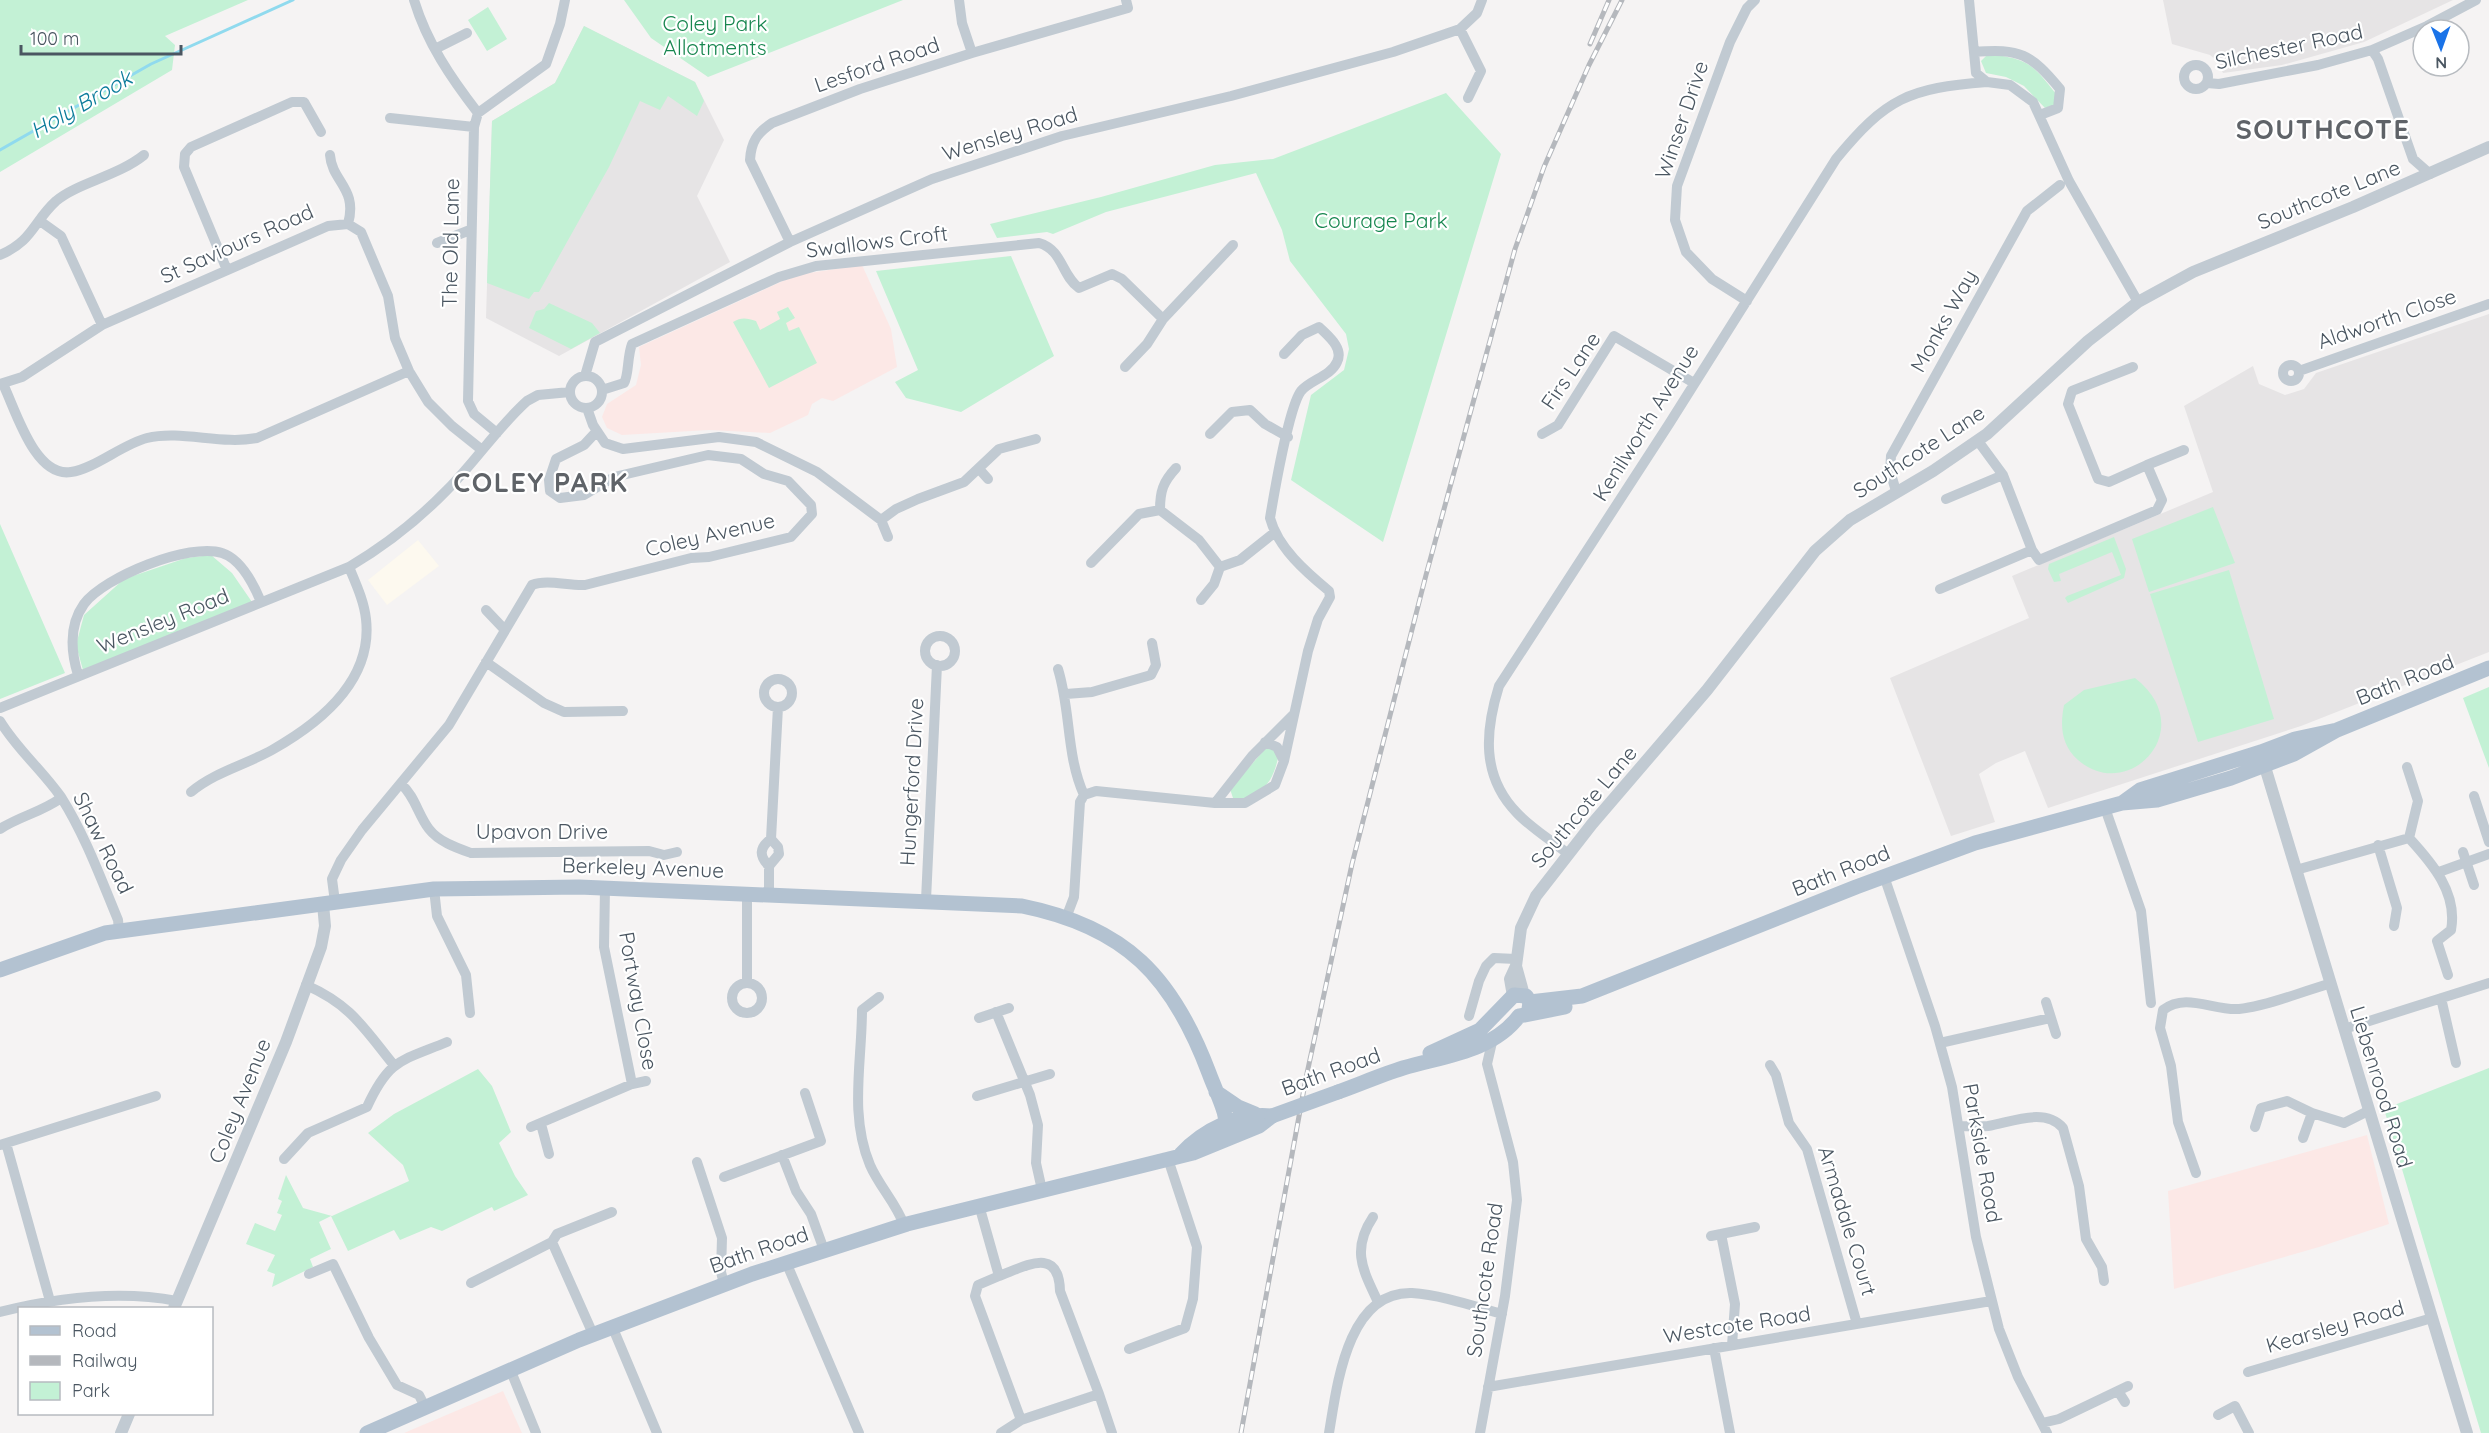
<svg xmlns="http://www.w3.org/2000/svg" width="2489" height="1433" viewBox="0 0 2489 1433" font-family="Quicksand,sans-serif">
<rect width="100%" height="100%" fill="#f5f3f3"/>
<!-- commercial -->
<path fill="#fdf9ef" d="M 418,540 L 439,566 L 387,605 L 368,580 Z"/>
<!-- education -->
<path fill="#e6e4e5" d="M 2163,0 L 2453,0 L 2364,42 L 2282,65 L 2223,73 L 2217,61 L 2210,55 L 2172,44 Z
M 584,26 L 695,82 L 724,140 L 697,196 L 730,262 L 559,356 L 486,318 L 492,121 L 555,83 Z
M 2489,314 L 2489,652 L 2301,726 L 2048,808 L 2025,751 L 1996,763 L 1979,774 L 1995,822 L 1951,836 L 1890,678 L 2029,618 L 2012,576 L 2213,492 L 2184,406 L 2253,366 L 2259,384 L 2285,395 L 2304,389 L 2316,373 Z"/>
<!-- medical -->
<path fill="#fce8e6" d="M 862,265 L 891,329 L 897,367 L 833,401 L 822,398 L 812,404 L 808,415 L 770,433 L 709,430 L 622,435 L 607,428 L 602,417 L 607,404 L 636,385 L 641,365 L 639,347 L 796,275 Z
M 2367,1135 L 2389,1224 L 2319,1247 L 2174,1289 L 2168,1191 Z
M 503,1391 L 522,1433 L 404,1433 Z"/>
<!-- green -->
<path fill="#c3f1d5" d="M 0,0 L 248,0 L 165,36 L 175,45 L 172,70 L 0,172 Z
M 624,0 L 903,0 L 708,77 L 651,38 Z
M 488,7 L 507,39 L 487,51 L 468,20 Z
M 584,26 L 695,82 L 704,101 L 697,116 L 668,96 L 660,110 L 640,101 L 609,167 L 539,292 L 534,292 L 529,299 L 487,283 L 492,121 L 555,83 Z
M 1988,54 C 2028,59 2032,63 2056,94 L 2054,105 L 2045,108 L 2024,86 L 2006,77 L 1986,73 L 1981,61 Z
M 1446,93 L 1501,154 L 1383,542 L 1291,480 L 1311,395 L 1344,370 L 1349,349 L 1346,334 L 1290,261 L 1282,230 L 1256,173 L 1106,212 L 1053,234 L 1047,232 L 997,238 L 990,224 L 1101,197 L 1215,165 L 1273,159 Z
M 1011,256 L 1054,356 L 961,412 L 906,398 L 895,382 L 918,370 L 876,271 Z
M 549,303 L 592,323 L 600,333 L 571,349 L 529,328 L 536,311 L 544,309 Z
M 788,307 L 795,318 L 786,323 L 789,331 L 799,327 L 817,363 L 769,388 L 733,322 C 741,317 747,318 756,321 L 760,330 L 780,319 L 777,312 Z
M 2213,507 L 2235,563 L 2149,592 L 2132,539 Z
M 0,524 L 65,673 L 0,699 Z
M 2114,537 L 2126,569 L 2124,578 L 2068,603 L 2065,598 L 2067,596 L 2121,575 L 2112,552 L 2059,574 L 2061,581 L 2054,582 L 2048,569 L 2049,564 Z
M 211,555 L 232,573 L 252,602 L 83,670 L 76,645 L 84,615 L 124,579 L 186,558 Z
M 2229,570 L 2274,719 L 2198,742 L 2150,594 Z
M 2135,678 C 2201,729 2128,804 2078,760 C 2061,745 2060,726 2064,705 L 2084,690 Z
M 2489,687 L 2489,768 L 2463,698 Z
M 1272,748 L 1279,754 C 1273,781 1267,790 1240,801 L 1233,798 L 1230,789 L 1265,749 Z
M 2489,1068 L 2489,1433 L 2481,1433 L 2384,1109 Z
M 478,1069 L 492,1086 L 511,1132 L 499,1143 L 515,1176 L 528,1195 L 494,1211 L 492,1207 L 442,1231 L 431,1227 L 400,1240 L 394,1230 L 348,1251 L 331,1216 L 319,1222 L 331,1249 L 310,1259 L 313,1267 L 272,1287 L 275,1274 L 267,1271 L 275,1255 L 246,1244 L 255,1223 L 275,1231 L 282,1215 L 277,1213 L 282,1201 L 278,1199 L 286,1175 L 303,1208 L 332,1216 L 409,1181 L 403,1165 L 368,1133 L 394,1114 Z"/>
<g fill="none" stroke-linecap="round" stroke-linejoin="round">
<!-- stream -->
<path stroke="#90daee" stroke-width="3" d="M 0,150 L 151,64 L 293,0"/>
<!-- minor -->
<path stroke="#c1cad2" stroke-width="10" d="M 414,0 C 427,43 451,78 478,113
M 959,0 L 962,23 L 972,53
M 1969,0 L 1976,73 L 1987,82 L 2010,85 L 2033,102 L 2069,181 L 2138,302
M 1460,29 L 1481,71 L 1468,98
M 435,49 L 467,33
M 2372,50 L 2378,59 L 2413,159 L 2430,174
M 1974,52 C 2020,48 2031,54 2060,89 L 2058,108 L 2040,115
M2184 77a12 12 0 1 1 24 0a12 12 0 1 1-24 0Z
M 2207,83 L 2219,84 L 2318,65 L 2372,50 L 2427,26 L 2476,0
M 390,118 L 474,127 L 468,401 L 474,414 L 497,433
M 474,127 L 478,113 L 546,64 L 560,24 L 565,0
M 330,155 C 332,182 358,188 348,224
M 40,221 L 61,236 L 102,325
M 790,242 L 750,160 C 751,142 757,133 772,123 L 860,89 L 972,53 L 1128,8 L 1126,0
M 437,243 L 470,230
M 0,255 C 33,241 33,222 56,201 C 77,183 118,176 144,155
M 227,270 L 184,167 L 185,154 L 191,147 L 292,102 L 304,102 L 321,132
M 1747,301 L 1712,279 L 1686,252 L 1675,220 L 1677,186 L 1730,42 L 1747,8 L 1755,0
M2283 373a8 8 0 1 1 16 0a8 8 0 1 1-16 0Z
M 1125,367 L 1147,344 L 1163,319 L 1233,245
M 2299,371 L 2489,304
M 585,376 L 595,342 L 790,242 L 932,179 L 1062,136 L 1231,96 L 1393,52 L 1460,29 L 1477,13 L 1482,0
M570 392a16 16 0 1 1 32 0a16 16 0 1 1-32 0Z
M 0,384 L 22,377 L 102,325 L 328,226 L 348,224 L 361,232 L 388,296 L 395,338 L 409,371 L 428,402 L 452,426 L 482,450
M 3,384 C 16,411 35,478 71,472 C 94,469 123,444 147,438 C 182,430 221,445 257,438 L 409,371
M 602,390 L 624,383 C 629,375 627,357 632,344 L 779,277 L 816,266 L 1039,243 C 1063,250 1061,275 1079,288 L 1112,274 L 1122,279 L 1163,319
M 587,408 L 593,425 L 605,443 L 623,449 L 719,437 L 756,442 L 817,472 L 881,520 L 896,509 L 918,499 L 964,482 L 999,449 L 1036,439
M 1210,434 L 1232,412 L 1250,410 L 1265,424 L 1288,437
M 1542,434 L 1558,425 L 1614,336 L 1694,383
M 1978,441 L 2003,475 L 2032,550 L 2039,560 L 2157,510 L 2162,500 L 2147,465 L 2109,482 L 2098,479 L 2068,404 L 2072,391 L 2133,367
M 2147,465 L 2184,450
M 980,470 L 988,479
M 1896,491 L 1890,471 L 1891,456 L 2027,211 L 2060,185
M 1946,499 L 2003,475
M 1160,510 C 1160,491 1163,482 1176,468
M 881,520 L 888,537
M 1091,563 L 1139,514 L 1160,510 L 1199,540 L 1220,567 L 1240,560 L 1274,533
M 1940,589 L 2032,550
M 1201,600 L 1214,584 L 1220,567
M 486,610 L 505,630
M925 651a15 15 0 1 1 30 0a15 15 0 1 1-30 0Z
M 486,662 L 544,703 L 564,712 L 623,711
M 1058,669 C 1071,711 1066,755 1084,795
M 78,675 C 71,652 69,625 84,604 C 104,577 190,542 222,553 C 241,559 254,585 261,602
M764 693a14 14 0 1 1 28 0a14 14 0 1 1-28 0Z
M 1066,694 L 1092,692 L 1151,675 L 1156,665 L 1152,643
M 0,708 L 349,567 C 386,545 417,521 447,490 C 475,462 498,427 527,401 L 538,395 L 570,392
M 0,721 C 17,749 42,770 61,797 C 85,835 101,879 118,920 L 119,930
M 1265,742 L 1277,747 L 1284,761
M 2407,767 L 2418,801 L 2409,838
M 401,784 C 415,796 418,815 429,829 C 439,842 457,848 471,853 L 649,851 L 664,855 L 677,852
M 191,792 C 215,772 245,765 272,750 C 320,723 373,681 366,619 C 364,601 356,584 349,567
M 1084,795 L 1096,791 L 1215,803 L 1245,803 L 1275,785 L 1284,761 L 1308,651 L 1318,619 L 1330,597 L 1329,591 C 1306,572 1278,548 1270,518 C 1274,494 1289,407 1301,391 C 1310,380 1331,376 1337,362 C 1344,348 1328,336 1319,327 L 1302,335 L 1284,354
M 2474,796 L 2489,842
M 1215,803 L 1252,756 L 1293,715
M 2105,808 L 2141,911 L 2151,1003
M 0,829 C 20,816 42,812 61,798
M 2378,845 L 2397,908 L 2394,926
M 2463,852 L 2474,885
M 1568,854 C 1551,840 1531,828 1517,813 C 1481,776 1485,731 1499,686 L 1669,424 L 1836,159 C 1886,98 1909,88 1987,82
M 769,866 C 759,856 759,848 771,839
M 2296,870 L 2409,838 C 2432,863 2458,893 2451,930 L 2437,941 L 2448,975
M 2439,872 L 2489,854
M 1884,876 L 1935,1026 L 1952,1087 L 1976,1237 L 1999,1329 L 2018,1377 L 2047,1433
M 605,888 L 604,947 L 632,1084
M 434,889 L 437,916 L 466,975 L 470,1013
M 747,893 L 747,983
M 769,894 L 769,866 L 779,854 L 778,847 L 771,839 L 778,707
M 926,900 L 937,665
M 335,902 L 332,879 L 341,860 L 362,830 L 449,725 L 532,585 C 547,579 568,586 585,585 L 691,558 L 709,557 L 791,537 L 812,514 L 811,505 L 788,481 L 764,474 L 741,459 L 708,455 L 614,477 L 584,495 L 560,498 L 550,491 L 549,480 L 556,459 L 584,445 L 597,431
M 1066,918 L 1074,897 L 1080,802 L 1084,795
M732 998a15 15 0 1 1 30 0a15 15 0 1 1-30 0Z
M 306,985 C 351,1005 363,1027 393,1064
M 879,997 L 862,1010 C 862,1062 849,1115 870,1165 C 879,1186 896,1203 904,1225
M 2441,998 L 2456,1063
M 2046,1002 L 2056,1034
M 996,1012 L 1030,1095 L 1038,1125 L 1036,1163 L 1042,1190
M 1469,1016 L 1479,981 L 1486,966 L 1494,958 L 1516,959
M 979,1018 L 1009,1008
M 2344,1029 L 2489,983
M 1940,1043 L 2050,1018
M 1770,1065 L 1776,1075 L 1789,1123 L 1807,1149 L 1857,1324
M 977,1096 L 1050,1074
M 541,1124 L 549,1154
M 1960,1126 C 1969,1126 1979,1127 1988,1126 C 2012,1122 2045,1107 2063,1128 L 2079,1186 L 2086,1239 L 2102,1267 L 2104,1281
M 531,1127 L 632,1084 L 646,1081
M 2255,1127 L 2261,1108 L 2287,1101 L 2312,1113 L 2344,1123 L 2368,1111
M 2303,1138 L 2312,1113
M 6,1143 L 50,1301
M 0,1145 L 156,1096
M 782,1155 L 796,1191 L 811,1214 L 824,1250
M 284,1159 L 308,1133 L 367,1107 C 389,1059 401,1061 447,1042
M 697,1162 L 722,1238 L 721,1272 L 724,1284
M 2196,1173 L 2178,1122 L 2171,1066 L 2160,1028 L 2163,1010 C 2186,992 2213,1011 2239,1009 C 2268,1006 2300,992 2329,984
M 724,1177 L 821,1141 L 805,1093
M 979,1205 L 999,1276 C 1026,1266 1059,1246 1060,1291 L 1099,1394 L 1021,1420 L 975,1296 L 978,1285 L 999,1276
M 1373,1217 C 1351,1250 1363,1270 1378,1302
M 1721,1234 L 1755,1227
M 1711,1236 L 1721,1234 L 1735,1304 L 1732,1345
M 552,1242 L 593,1334
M 786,1262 L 859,1433
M 309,1274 L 333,1264 L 369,1338 L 397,1385 L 419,1395 L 425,1407
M 471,1283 L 552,1242 L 557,1234 L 612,1212
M 0,1312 C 56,1298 119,1290 177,1301
M 612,1326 L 657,1433
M 1714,1348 L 1730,1433
M 1129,1349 L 1185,1328 L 1193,1299 L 1197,1247 L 1168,1159
M 510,1369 L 536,1433
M 2248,1372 L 2432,1318
M 1488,1387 L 1991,1301
M 2118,1391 L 2125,1402
M 1099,1394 L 1112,1433
M 2218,1415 L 2235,1406 L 2249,1433
M 2042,1423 L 2059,1419 L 2128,1386
M 1001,1433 L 1021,1420
M 1329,1433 C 1337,1386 1347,1291 1412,1293 C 1442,1295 1473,1306 1502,1314
M 1480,1433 L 1505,1296 L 1517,1200 L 1513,1162 L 1487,1064 L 1493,1038"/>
<!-- tertiary -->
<path stroke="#c1cad2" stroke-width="12" d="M 2262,757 L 2467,1433
M 1516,966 L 1524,995
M 1513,996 L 1510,979 L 1516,966 L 1521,928 L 1536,896 L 1592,824 L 1707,690 L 1815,551 L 1850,520 L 1933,471 L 1987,434 L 2088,341 L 2138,302 L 2193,272 L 2353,207 L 2489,147
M 174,1308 L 286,1042 L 321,947 L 325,926 L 323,904
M 121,1433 L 129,1414"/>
<!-- primary -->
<path stroke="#b3c2d1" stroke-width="15" d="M 2122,803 L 2140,790 L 2261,752 L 2295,739 L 2337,730 L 2489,668
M 0,970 L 105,933 L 434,889 L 579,887 L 1022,906 C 1126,927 1173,977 1209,1073 C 1217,1095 1229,1114 1227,1138
M 1530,1002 L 1582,996 L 1856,887 L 1975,843 L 2122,803 L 2157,800 L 2231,778 L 2294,754 L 2337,730
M 1519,1016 L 1565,1007
M 1430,1053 L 1480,1030 L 1514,995 L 1526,996 L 1530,1002 L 1529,1009
M 1216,1092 L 1238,1107 L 1255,1114
M 1338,1092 C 1360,1084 1381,1075 1403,1068 C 1443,1056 1492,1052 1519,1016
M 1181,1154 C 1203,1130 1239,1112 1272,1116
M 367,1433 L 579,1340 L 752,1274 L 907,1224 L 1193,1153 L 1259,1126 L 1272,1116"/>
<!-- rail casing -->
<g stroke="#b5b8bd" stroke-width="5">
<path id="rail" d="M 1590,44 L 1609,0
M 1241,1433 L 1306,1078 L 1352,864 L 1426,575 L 1515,249 L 1544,167 L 1589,65 L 1622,0"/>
</g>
<!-- rail -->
<use href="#rail" stroke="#fff" stroke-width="3" stroke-dasharray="9" stroke-linecap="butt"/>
<!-- primary-bridge -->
<path stroke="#b3c2d1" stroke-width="15" d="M 1272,1116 L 1338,1092"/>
</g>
<g text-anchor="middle" stroke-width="4.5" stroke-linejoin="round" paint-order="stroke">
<!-- park labels -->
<g font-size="21" fill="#17864f" stroke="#fff">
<text x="715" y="31">Coley Park<tspan x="715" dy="24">Allotments</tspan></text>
<text x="1381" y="228">Courage Park</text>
</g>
<!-- street labels -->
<g font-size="21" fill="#4a5661" stroke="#fff">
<text transform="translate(2289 47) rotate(-12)" y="7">Silchester Road</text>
<text transform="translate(877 65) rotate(-19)" y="7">Lesford Road</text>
<text transform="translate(1682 120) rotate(-71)" y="7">Winser Drive</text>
<text transform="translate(1010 134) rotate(-17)" y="7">Wensley Road</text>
<text transform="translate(2329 195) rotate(-22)" y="7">Southcote Lane</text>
<text transform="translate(877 242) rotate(-7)" y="7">Swallows Croft</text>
<text transform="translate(451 243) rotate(-89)" y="7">The Old Lane</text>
<text transform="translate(237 244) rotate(-24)" y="7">St Saviours Road</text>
<text transform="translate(2387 319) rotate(-19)" y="7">Aldworth Close</text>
<text transform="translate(1944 321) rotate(-61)" y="7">Monks Way</text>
<text transform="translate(1571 371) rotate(-56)" y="7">Firs Lane</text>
<text transform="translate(1646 423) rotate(-58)" y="7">Kenilworth Avenue</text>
<text transform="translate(1919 452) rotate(-33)" y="7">Southcote Lane</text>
<text transform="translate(710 535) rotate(-13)" y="7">Coley Avenue</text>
<text transform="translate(163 621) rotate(-22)" y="7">Wensley Road</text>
<text transform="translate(2405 680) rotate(-22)" y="7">Bath Road</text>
<text transform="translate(912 782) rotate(-87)" y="7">Hungerford Drive</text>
<text transform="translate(1584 807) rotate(-50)" y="7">Southcote Lane</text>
<text x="542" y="839">Upavon Drive</text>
<text transform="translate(103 843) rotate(64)" y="7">Shaw Road</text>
<text transform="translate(643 868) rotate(2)" y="7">Berkeley Avenue</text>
<text transform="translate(1841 871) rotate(-22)" y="7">Bath Road</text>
<text transform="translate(638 1001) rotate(80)" y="7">Portway Close</text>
<text transform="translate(1331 1072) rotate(-20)" y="7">Bath Road</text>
<text transform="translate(2381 1087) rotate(73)" y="7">Liebenrood Road</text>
<text transform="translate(240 1101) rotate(-68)" y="7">Coley Avenue</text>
<text transform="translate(1982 1153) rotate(80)" y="7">Parkside Road</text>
<text transform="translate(1847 1221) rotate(73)" y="7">Armadale Court</text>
<text transform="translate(759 1250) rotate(-19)" y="7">Bath Road</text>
<text transform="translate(1485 1280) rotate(-82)" y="7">Southcote Road</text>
<text transform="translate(1737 1325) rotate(-9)" y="7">Westcote Road</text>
<text transform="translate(2335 1327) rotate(-16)" y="7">Kearsley Road</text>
</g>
<!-- water labels -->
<g font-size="22" font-style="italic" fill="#0c7c9b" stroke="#fff">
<text transform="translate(81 104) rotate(-30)" y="8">Holy Brook</text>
</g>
<!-- district labels -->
<g font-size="27" font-weight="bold" letter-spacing="1.5" fill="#5f6368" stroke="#fff">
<text x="2323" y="139">SOUTHCOTE</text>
<text x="541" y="492">COLEY PARK</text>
</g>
</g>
<!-- legend -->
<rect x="18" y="1307" width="195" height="108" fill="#ffffff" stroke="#b7bbc0" stroke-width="1.5"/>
<rect x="30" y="1326" width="30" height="9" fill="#b3c2d1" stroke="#b7bbc0" stroke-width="1.5"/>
<text x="72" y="1337" font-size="18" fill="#4a5661">Road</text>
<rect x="30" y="1356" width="30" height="9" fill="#b5b8bd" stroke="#b7bbc0" stroke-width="1.5"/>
<text x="72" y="1367" font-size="18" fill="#4a5661">Railway</text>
<rect x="30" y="1382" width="30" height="18" fill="#c3f1d5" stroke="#b7bbc0" stroke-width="1.5"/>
<text x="72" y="1397" font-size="18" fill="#4a5661">Park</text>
<!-- north arrow -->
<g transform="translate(2441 48) rotate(179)"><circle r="28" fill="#ffffff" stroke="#b7bbc0" stroke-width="1.5"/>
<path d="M0-4.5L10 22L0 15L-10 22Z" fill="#1a73e8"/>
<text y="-9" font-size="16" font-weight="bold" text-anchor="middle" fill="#4a5661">N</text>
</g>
<!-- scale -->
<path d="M21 45v9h160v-9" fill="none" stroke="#4a5661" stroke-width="3"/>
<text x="30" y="45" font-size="18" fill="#4a5661" stroke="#ffffff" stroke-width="4.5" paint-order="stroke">100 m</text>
</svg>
